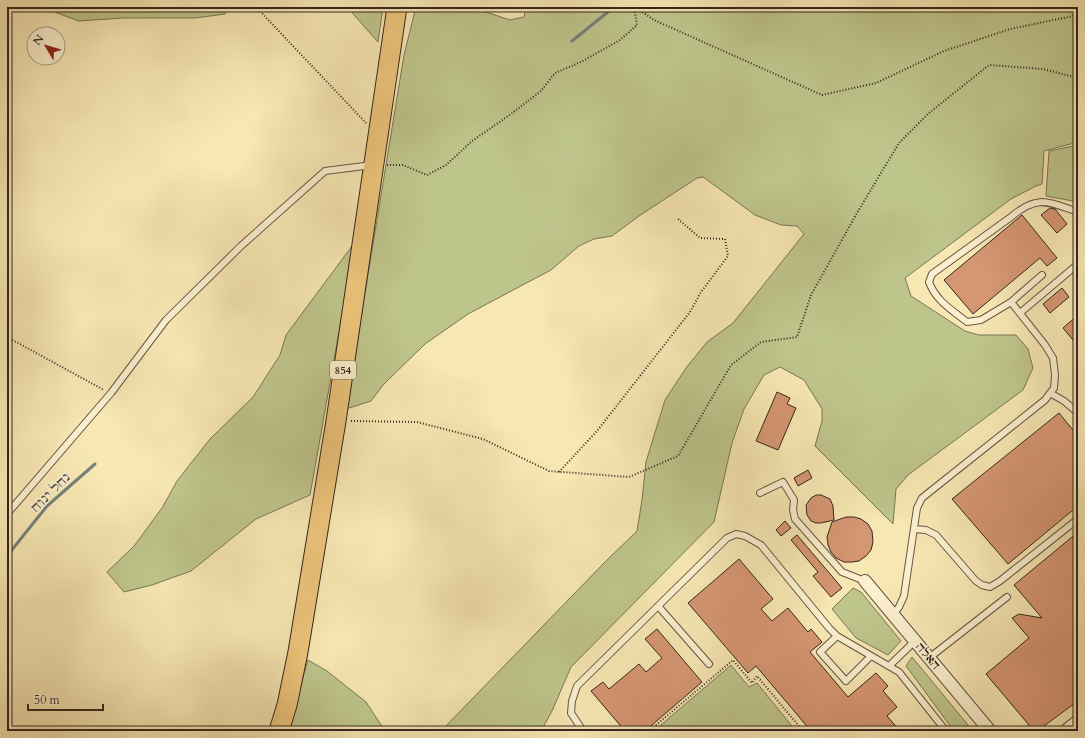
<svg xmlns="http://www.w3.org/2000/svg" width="1085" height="738" viewBox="0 0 1085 738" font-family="Cardo,'Frank Ruhl Libre',serif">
<rect width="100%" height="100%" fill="#f7e7b3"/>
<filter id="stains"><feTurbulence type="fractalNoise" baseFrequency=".005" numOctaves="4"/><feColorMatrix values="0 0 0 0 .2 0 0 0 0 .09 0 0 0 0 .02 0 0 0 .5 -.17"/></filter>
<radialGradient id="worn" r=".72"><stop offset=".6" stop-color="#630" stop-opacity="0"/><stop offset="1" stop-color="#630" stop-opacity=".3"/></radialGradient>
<!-- green -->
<path fill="#bec58b" stroke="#797656" d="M 46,7 L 230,7 L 225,14 L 195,18 L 123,18 L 79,21 L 57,13 Z
M 347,7 L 383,7 L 378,42 Z
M 416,7 L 478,7 L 483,11 L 510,20 L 524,17 L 526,7 L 1078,7 L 1078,142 L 1044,151 L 1042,184 L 1036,186 L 1011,199 L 905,278 L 911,296 L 965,331 L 979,335 L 1016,335 L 1028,349 L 1033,368 L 1023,390 L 908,475 L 896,489 L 893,524 L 815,446 L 822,421 L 822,409 L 804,380 L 780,367 L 764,375 L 744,409 L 732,443 L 714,522 L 571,667 L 552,711 L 541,731 L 441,731 L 606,561 L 637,531 L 642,500 L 646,462 L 665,400 L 686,368 L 707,342 L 733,323 L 804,234 L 797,226 L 781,225 L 755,215 L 703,177 L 697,178 L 639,216 L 612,236 L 594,239 L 579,246 L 551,270 L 468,314 L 425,344 L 383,385 L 371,401 L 346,409 L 404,55 Z
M 1078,145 L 1078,202 L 1046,196 L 1049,151 Z
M 355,242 L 310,495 L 256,519 L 191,571 L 152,585 L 124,592 L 107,572 L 134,546 L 162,508 L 177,481 L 210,439 L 253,397 L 280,355 L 286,335 Z
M 853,588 L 861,592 L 901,641 L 888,655 L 856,638 L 832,609 Z
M 912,657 L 973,731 L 954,731 L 906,666 Z
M 308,660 L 327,671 L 366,702 L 385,731 L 287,731 Z
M 731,665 L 749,687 L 757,683 L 796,731 L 654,731 Z"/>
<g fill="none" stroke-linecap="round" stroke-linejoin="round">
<!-- stream -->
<path stroke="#75817b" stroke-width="3" d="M 572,41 L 614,7
M 7,556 L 47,506 L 95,464"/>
</g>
<!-- building -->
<path fill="#d59672" stroke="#342620" d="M 1050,208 L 1055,209 L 1067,224 L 1057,233 L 1041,215 Z
M 1022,215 L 1057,258 L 1047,266 L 1040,258 L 973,314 L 944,280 Z
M 1062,288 L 1069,297 L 1050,313 L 1043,304 Z
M 1078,315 L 1078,346 L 1063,328 Z
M 777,392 L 790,398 L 787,404 L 796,408 L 778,450 L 756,441 Z
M 1059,413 L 1078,436 L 1078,506 L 1008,564 L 952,499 Z
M 808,470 L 812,478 L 798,486 L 794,478 Z
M 816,495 L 821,495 L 830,499 L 833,506 L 834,520 L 821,523 L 816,523 L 811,521 L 807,515 L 806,505 L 811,498 Z
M 846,517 L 854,517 L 861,519 L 868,524 L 872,531 L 873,542 L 871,550 L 866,556 L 859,561 L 852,562 L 844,562 L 836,558 L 831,552 L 828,545 L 827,537 L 832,522 Z
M 785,521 L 791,528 L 781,536 L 776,530 Z
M 1078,532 L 1078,701 L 1037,731 L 1034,731 L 986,674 L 1029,638 L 1012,618 L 1019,614 L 1042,618 L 1014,585 Z
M 797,535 L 842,588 L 831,597 L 813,576 L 818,572 L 791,540 Z
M 739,559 L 773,599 L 761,609 L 772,621 L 788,608 L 808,632 L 811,629 L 822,642 L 810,652 L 848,697 L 876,673 L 888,686 L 883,691 L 897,707 L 887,716 L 900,731 L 811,731 L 756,666 L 748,673 L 688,603 Z
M 657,629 L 702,682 L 645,731 L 625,731 L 591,691 L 603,682 L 609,689 L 639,664 L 646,672 L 662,658 L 645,639 Z"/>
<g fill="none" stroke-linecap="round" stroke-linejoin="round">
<!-- service casing -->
<g stroke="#655645" stroke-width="8">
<path id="service" d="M 1011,302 L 981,320 L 967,322 C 952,310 936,301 929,282 L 932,274 L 1011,217 C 1038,194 1048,202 1078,212
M 1020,313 L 1078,264
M 1050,393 L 1064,401 L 1078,413
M 760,493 L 783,482 L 794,500 L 793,510 L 795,519 L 842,572 L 865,581
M 7,514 L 111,393 L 166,320 L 241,246 L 325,171 L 372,165
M 914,529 L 926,530 L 936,535 L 976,581 L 982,585 L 990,587 L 1000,581 L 1078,519
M 658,606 L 709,664
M 893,615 L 899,607 L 904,596 L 917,508 L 922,498 L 1045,400 L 1054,388 L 1055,375 L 1053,358 L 1045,345 L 1011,302 L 1042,275
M 837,636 L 820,652 L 846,681 L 871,656
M 929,658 L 1007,597
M 889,666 L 915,641
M 583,731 L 571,713 L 572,701 L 577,686 L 727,538 L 736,534 L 745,536 L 761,545 L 829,628 L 837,636 L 899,672 L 946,731"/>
</g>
<!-- minor casing -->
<g stroke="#655645" stroke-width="14">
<path id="minor" d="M 865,581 L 990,731"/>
</g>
<!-- tertiary casing -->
<g stroke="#655645" stroke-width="17">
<path id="tertiary" d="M 1068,731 L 1078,723"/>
</g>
<!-- primary casing -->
<g stroke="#342620" stroke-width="21">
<path id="primary" d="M 279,731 L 287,705 L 298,652 L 336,421 L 397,7"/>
</g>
<!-- path -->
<path stroke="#342620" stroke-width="2" stroke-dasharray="1 2" stroke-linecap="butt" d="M 256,7 L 366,123
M 635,7 L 654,20 L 822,95 L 876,83 L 944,51 L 1010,29 L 1078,15
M 387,165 L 403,165 L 427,175 L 446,165 L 472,141 L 511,114 L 541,91 L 555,73 L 581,62 L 620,40 L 637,25 L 634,7
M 7,337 L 104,390
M 351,421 L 417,422 L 483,439 L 549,471 L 629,477 L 678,456 L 731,365 L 761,342 L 797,337 L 811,295 L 857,213 L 899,143 L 929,113 L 989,65 L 1043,69 L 1078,78
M 559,472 L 597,431 L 690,312 L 701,292 L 728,256 L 725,239 L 700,238 L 677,218
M 649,731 L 733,660 L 752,683 L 757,676 L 803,731"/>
<!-- service -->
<use href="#service" stroke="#faefce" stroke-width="6"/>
<!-- minor -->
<use href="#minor" stroke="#faefce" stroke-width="12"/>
<!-- tertiary -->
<use href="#tertiary" stroke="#faefce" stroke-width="15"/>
<!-- primary -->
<use href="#primary" stroke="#ecc47a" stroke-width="19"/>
</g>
<g text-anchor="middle" stroke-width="3" stroke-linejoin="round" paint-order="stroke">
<!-- shield labels -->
<rect fill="#faefce" stroke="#6f6254" stroke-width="1" x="330" y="361" width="26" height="18" rx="3"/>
<g font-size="11" font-weight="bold" fill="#342620">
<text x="343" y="374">854</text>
</g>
<!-- street labels -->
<g font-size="12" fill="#342620" stroke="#faefce">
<text transform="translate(928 656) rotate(50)" y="4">האלה</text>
</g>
<!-- water labels -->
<g font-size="13" font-style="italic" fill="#55544d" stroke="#faefce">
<text transform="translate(50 492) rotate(-45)" y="5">נחל ינוח</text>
</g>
</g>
<!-- margin -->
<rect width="1085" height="738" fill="none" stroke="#f7e7b3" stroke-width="24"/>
<rect x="8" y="8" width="1069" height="722" fill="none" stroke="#342620" stroke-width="2"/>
<rect x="12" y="12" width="1061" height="714" fill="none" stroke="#342620"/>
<!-- north arrow -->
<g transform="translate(46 46) rotate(308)"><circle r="19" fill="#faefce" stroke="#ab9f88"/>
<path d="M0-3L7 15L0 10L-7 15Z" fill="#8f2418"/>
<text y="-6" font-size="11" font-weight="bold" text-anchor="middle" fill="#342620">N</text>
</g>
<!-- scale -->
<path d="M28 704v6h75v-6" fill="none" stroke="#342620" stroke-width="2"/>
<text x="34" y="704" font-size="12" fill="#342620" stroke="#faefce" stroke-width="3" paint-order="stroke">50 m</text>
<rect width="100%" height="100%" filter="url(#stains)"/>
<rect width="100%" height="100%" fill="url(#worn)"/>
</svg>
